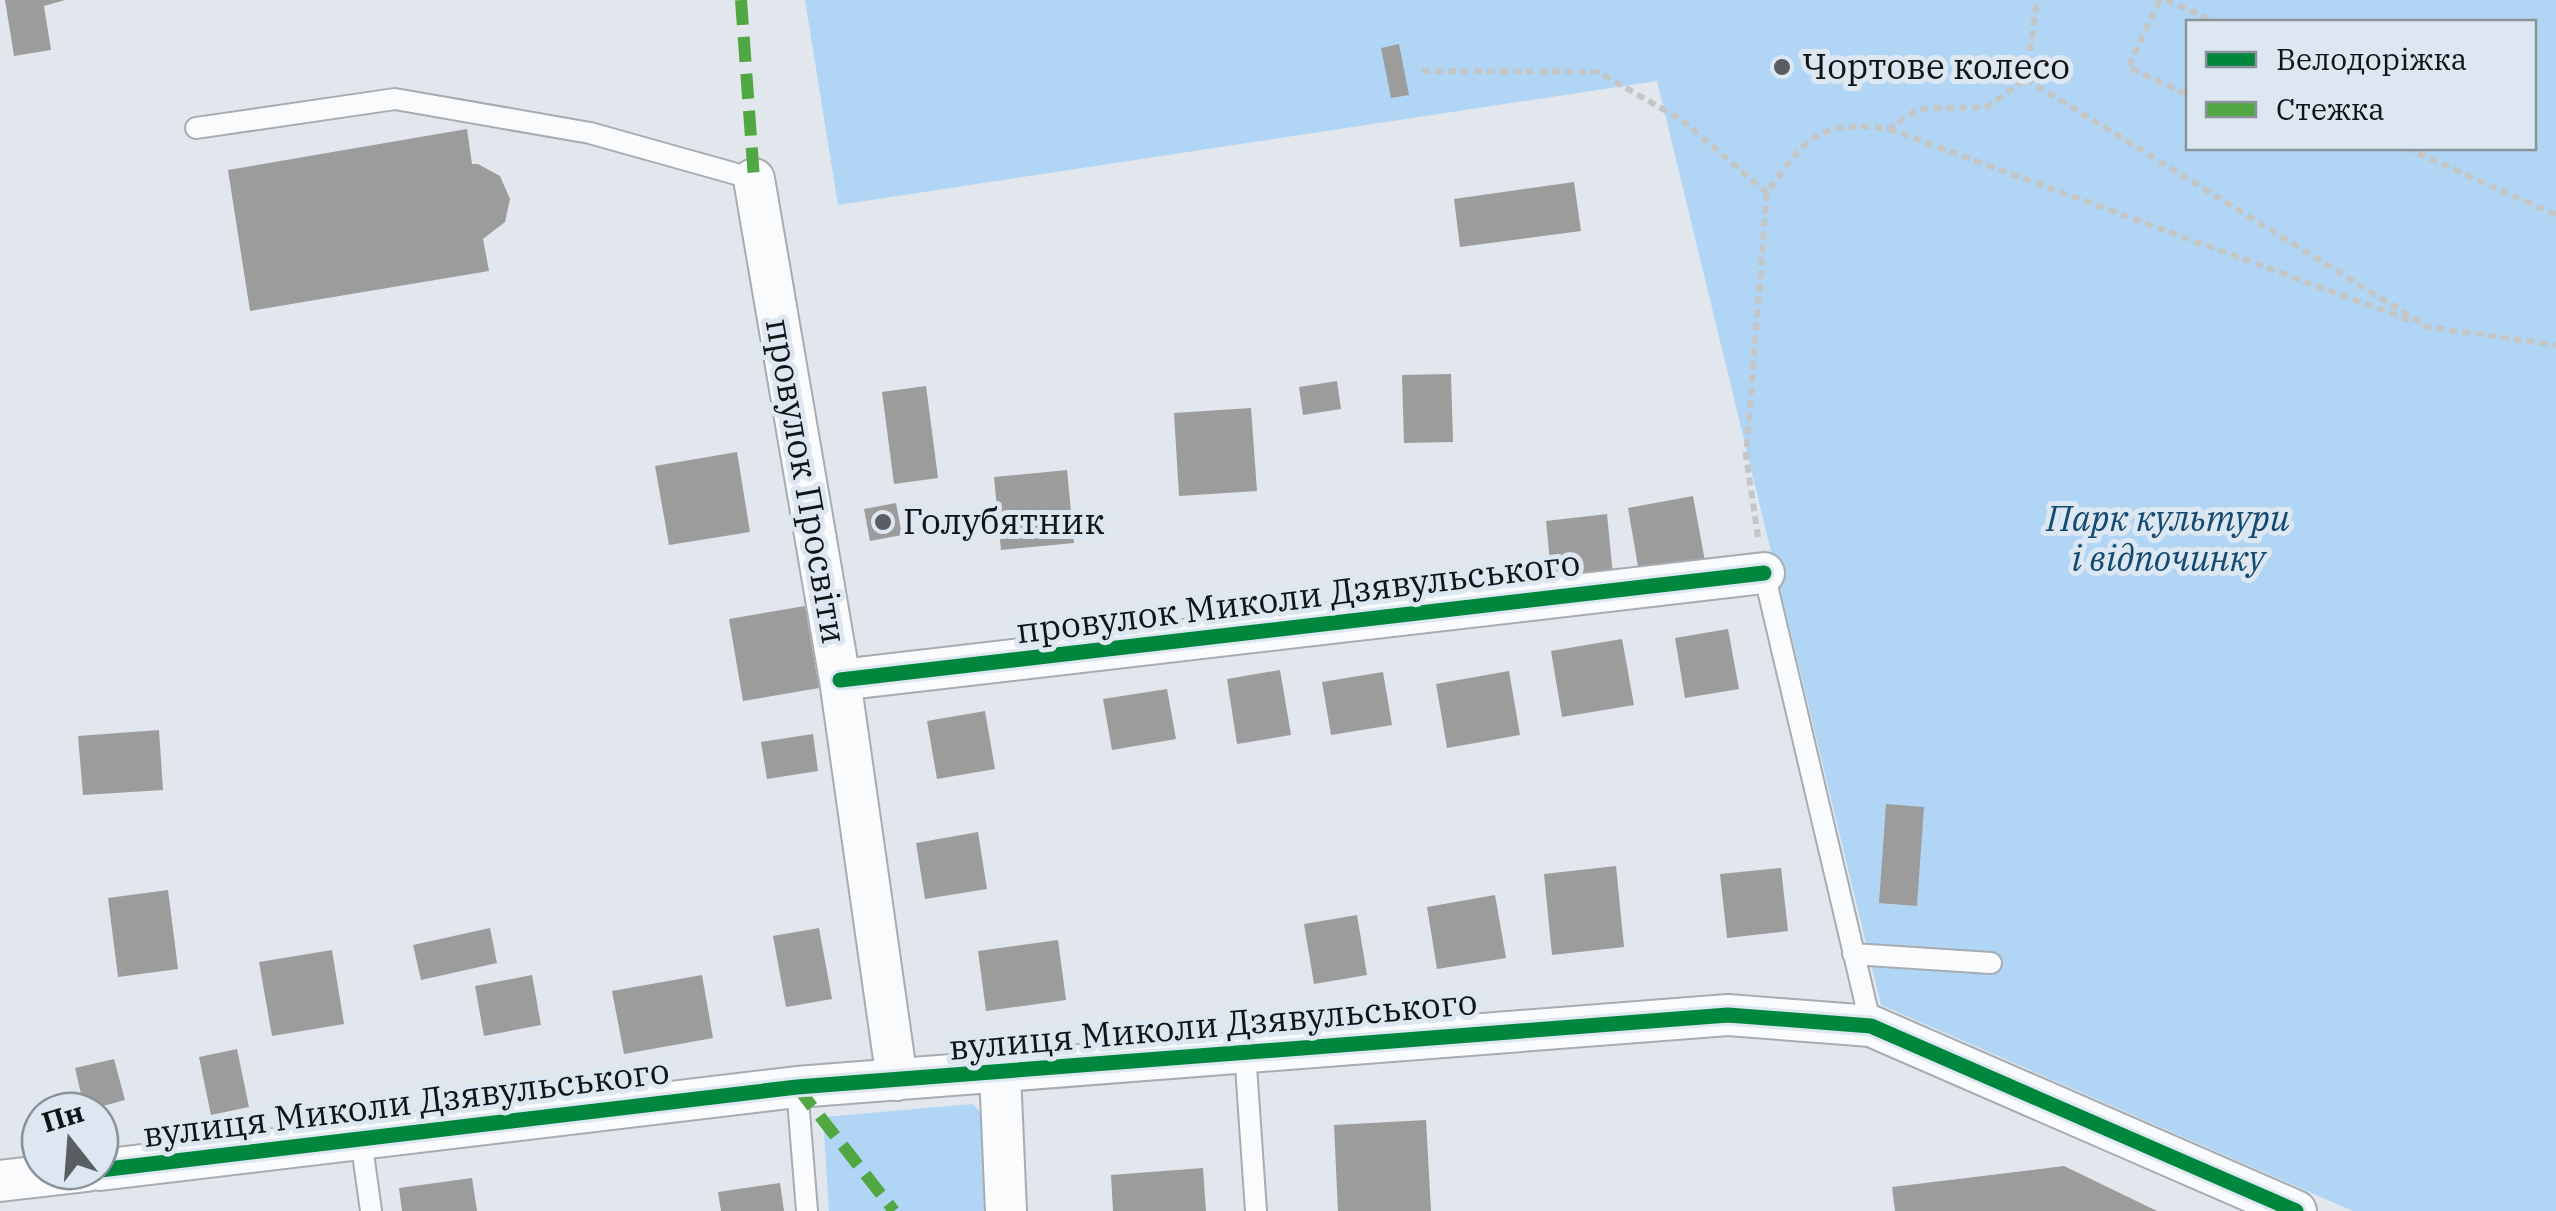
<svg xmlns="http://www.w3.org/2000/svg" width="2556" height="1211" viewBox="0 0 2556 1211" font-family="'IBM Plex Serif',serif">
<rect width="100%" height="100%" fill="#e1e7ec"/>
<!-- green -->
<path fill="#b1d5f5" fill-rule="evenodd" d="M 805,0 L 2556,0 L 2556,1211 L 2353,1211 L 1881,1005 L 1657,81 L 838,205 ZM 2188,22 L 2534,22 L 2534,148 L 2188,148 Z
M 973,1104 L 992,1126 L 996,1211 L 829,1211 L 823,1117 Z"/>
<!-- building -->
<path fill="#9c9c9d" d="M 5,0 L 65,0 L 44,6 L 51,50 L 14,56 Z
M 1399,44 L 1409,95 L 1391,98 L 1381,48 Z
M 467,129 L 472,164 L 478,164 L 500,176 L 510,199 L 505,222 L 483,239 L 489,271 L 250,311 L 228,170 Z
M 1574,182 L 1581,231 L 1460,247 L 1454,199 Z
M 1451,374 L 1453,442 L 1404,443 L 1402,375 Z
M 1337,381 L 1341,409 L 1303,415 L 1299,387 Z
M 926,386 L 938,478 L 894,484 L 882,392 Z
M 1251,408 L 1257,491 L 1179,496 L 1174,413 Z
M 737,452 L 750,532 L 669,545 L 655,466 Z
M 1067,470 L 1074,543 L 1001,550 L 994,477 Z
M 1693,496 L 1707,572 L 1641,584 L 1628,508 Z
M 896,503 L 902,535 L 870,541 L 864,509 Z
M 1607,514 L 1613,576 L 1552,583 L 1546,521 Z
M 805,606 L 819,688 L 743,701 L 729,619 Z
M 1728,629 L 1739,689 L 1685,698 L 1675,638 Z
M 1622,639 L 1634,705 L 1562,717 L 1551,651 Z
M 1280,670 L 1291,735 L 1237,744 L 1227,679 Z
M 1509,671 L 1520,735 L 1447,748 L 1436,684 Z
M 1383,672 L 1392,725 L 1331,735 L 1322,682 Z
M 1167,689 L 1176,739 L 1112,750 L 1103,699 Z
M 985,711 L 995,769 L 937,779 L 927,721 Z
M 159,730 L 163,790 L 83,795 L 78,736 Z
M 813,734 L 818,771 L 767,779 L 761,742 Z
M 1886,804 L 1924,807 L 1917,906 L 1879,903 Z
M 978,832 L 987,889 L 925,899 L 916,843 Z
M 1616,866 L 1624,947 L 1552,955 L 1544,874 Z
M 1781,868 L 1788,931 L 1727,938 L 1720,874 Z
M 168,890 L 178,969 L 118,977 L 108,898 Z
M 1495,895 L 1506,958 L 1437,969 L 1427,907 Z
M 1357,915 L 1367,975 L 1314,984 L 1304,924 Z
M 490,928 L 497,963 L 421,980 L 413,945 Z
M 819,928 L 832,999 L 786,1007 L 773,936 Z
M 1058,940 L 1066,1000 L 986,1011 L 978,951 Z
M 332,950 L 344,1024 L 272,1036 L 259,962 Z
M 532,975 L 541,1025 L 484,1036 L 475,986 Z
M 702,975 L 713,1038 L 624,1054 L 612,991 Z
M 237,1049 L 249,1107 L 211,1115 L 199,1057 Z
M 114,1059 L 125,1100 L 85,1111 L 75,1068 Z
M 1426,1120 L 1431,1211 L 1338,1211 L 1334,1125 Z
M 2064,1166 L 2157,1211 L 1895,1211 L 1892,1187 Z
M 1203,1168 L 1206,1211 L 1113,1211 L 1111,1175 Z
M 472,1178 L 477,1211 L 402,1211 L 399,1188 Z
M 780,1183 L 784,1211 L 721,1211 L 718,1192 Z"/>
<g fill="none" stroke-linecap="round" stroke-linejoin="round">
<!-- lane casing -->
<g stroke="#a7acb0" stroke-width="24">
<path id="lane" d="M 196,128 L 395,99 L 590,133 L 754,179
M 1764,573 L 1871,1026
M 1853,954 L 1991,963
M 1245,1052 L 1256,1211
M 797,1087 L 807,1211
M 361,1139 L 371,1211"/>
</g>
<!-- street casing -->
<g stroke="#a7acb0" stroke-width="44">
<path id="street" d="M 754,179 L 840,680 L 897,1080
M 840,680 L 1764,573
M 1000,1073 L 1006,1211
M 100,1170 L 797,1087 L 1728,1015 L 1871,1026 L 2296,1211
M 0,1181 L 87,1171"/>
</g>
<!-- path -->
<path stroke="#c4c7c8" stroke-width="6" stroke-dasharray="8 5" stroke-linecap="butt" d="M 2160,0 L 2128,67 L 2188,95
M 2166,0 L 2216,22
M 1422,71 L 1598,72 L 1682,120 L 1767,193
M 2026,79 L 2428,327 L 2556,345
M 1889,129 L 2412,321
M 2406,148 L 2556,215
M 1758,537 L 1746,456 L 1767,193 C 1805,139 1818,119 1888,129 L 1918,109 L 1987,107 L 2026,79 L 2037,0"/>
<!-- lane -->
<use href="#lane" stroke="#fafbfc" stroke-width="20"/>
<!-- street -->
<use href="#street" stroke="#fafbfc" stroke-width="40"/>
<!-- quiet -->
<path stroke="#51a842" stroke-width="12" stroke-dasharray="25 12" stroke-linecap="butt" d="M 741,0 L 754,179
M 797,1087 L 894,1211"/>
<!-- cycleway casing -->
<g stroke="#dce7f1" stroke-width="21">
<path id="cycleway" d="M 840,680 L 1764,573
M 100,1170 L 797,1087 L 1728,1015 L 1871,1026 L 2296,1211"/>
</g>
<!-- cycleway -->
<use href="#cycleway" stroke="#00873e" stroke-width="15"/>
</g>
<!-- markers -->
<g fill="#595e62" stroke="#dce7f1" stroke-width="4">
<circle cx="1782" cy="67" r="10"/>
<circle cx="883" cy="522" r="10"/>
</g>
<g text-anchor="middle" stroke-width="10" stroke-linejoin="round" paint-order="stroke">
<!-- poi labels -->
<g font-size="35" fill="#101417" stroke="#dce7f1" text-anchor="start">
<text x="1802" y="79">Чортове колесо</text>
<text x="903" y="534">Голубятник</text>
</g>
<!-- street labels -->
<g font-size="35" fill="#101417" stroke="#dce7f1">
<text transform="translate(806 481) rotate(80)" y="12">провулок Просвіти</text>
<text transform="translate(1298 597) rotate(-7)" y="12">провулок Миколи Дзявульського</text>
<text transform="translate(1213 1025) rotate(-5)" y="12">вулиця Миколи Дзявульського</text>
<text transform="translate(406 1103) rotate(-7)" y="12">вулиця Миколи Дзявульського</text>
</g>
<!-- park labels -->
<g font-size="35" font-style="italic" fill="#144971" stroke="#dce7f1">
<text x="2168" y="531">Парк культури<tspan x="2168" dy="40">і відпочинку</tspan></text>
</g>
</g>
<!-- legend -->
<rect x="2186" y="20" width="350" height="130" fill="#dce7f1" stroke="#8a939a" stroke-width="2.5"/>
<rect x="2206" y="52" width="50" height="15" fill="#00873e" stroke="#8a939a" stroke-width="2.5"/>
<text x="2276" y="70" font-size="30" fill="#101417">Велодоріжка</text>
<rect x="2206" y="102" width="50" height="15" fill="#51a842" stroke="#8a939a" stroke-width="2.5"/>
<text x="2276" y="120" font-size="30" fill="#101417">Стежка</text>
<!-- north arrow -->
<g transform="translate(70 1141) rotate(343)"><circle r="48" fill="#dce7f1" stroke="#8a939a" stroke-width="2.5"/>
<path d="M0-8L18 38L0 25L-18 38Z" fill="#595e62"/>
<text y="-15" font-size="28" font-weight="bold" text-anchor="middle" fill="#101417">Пн</text>
</g>
</svg>
